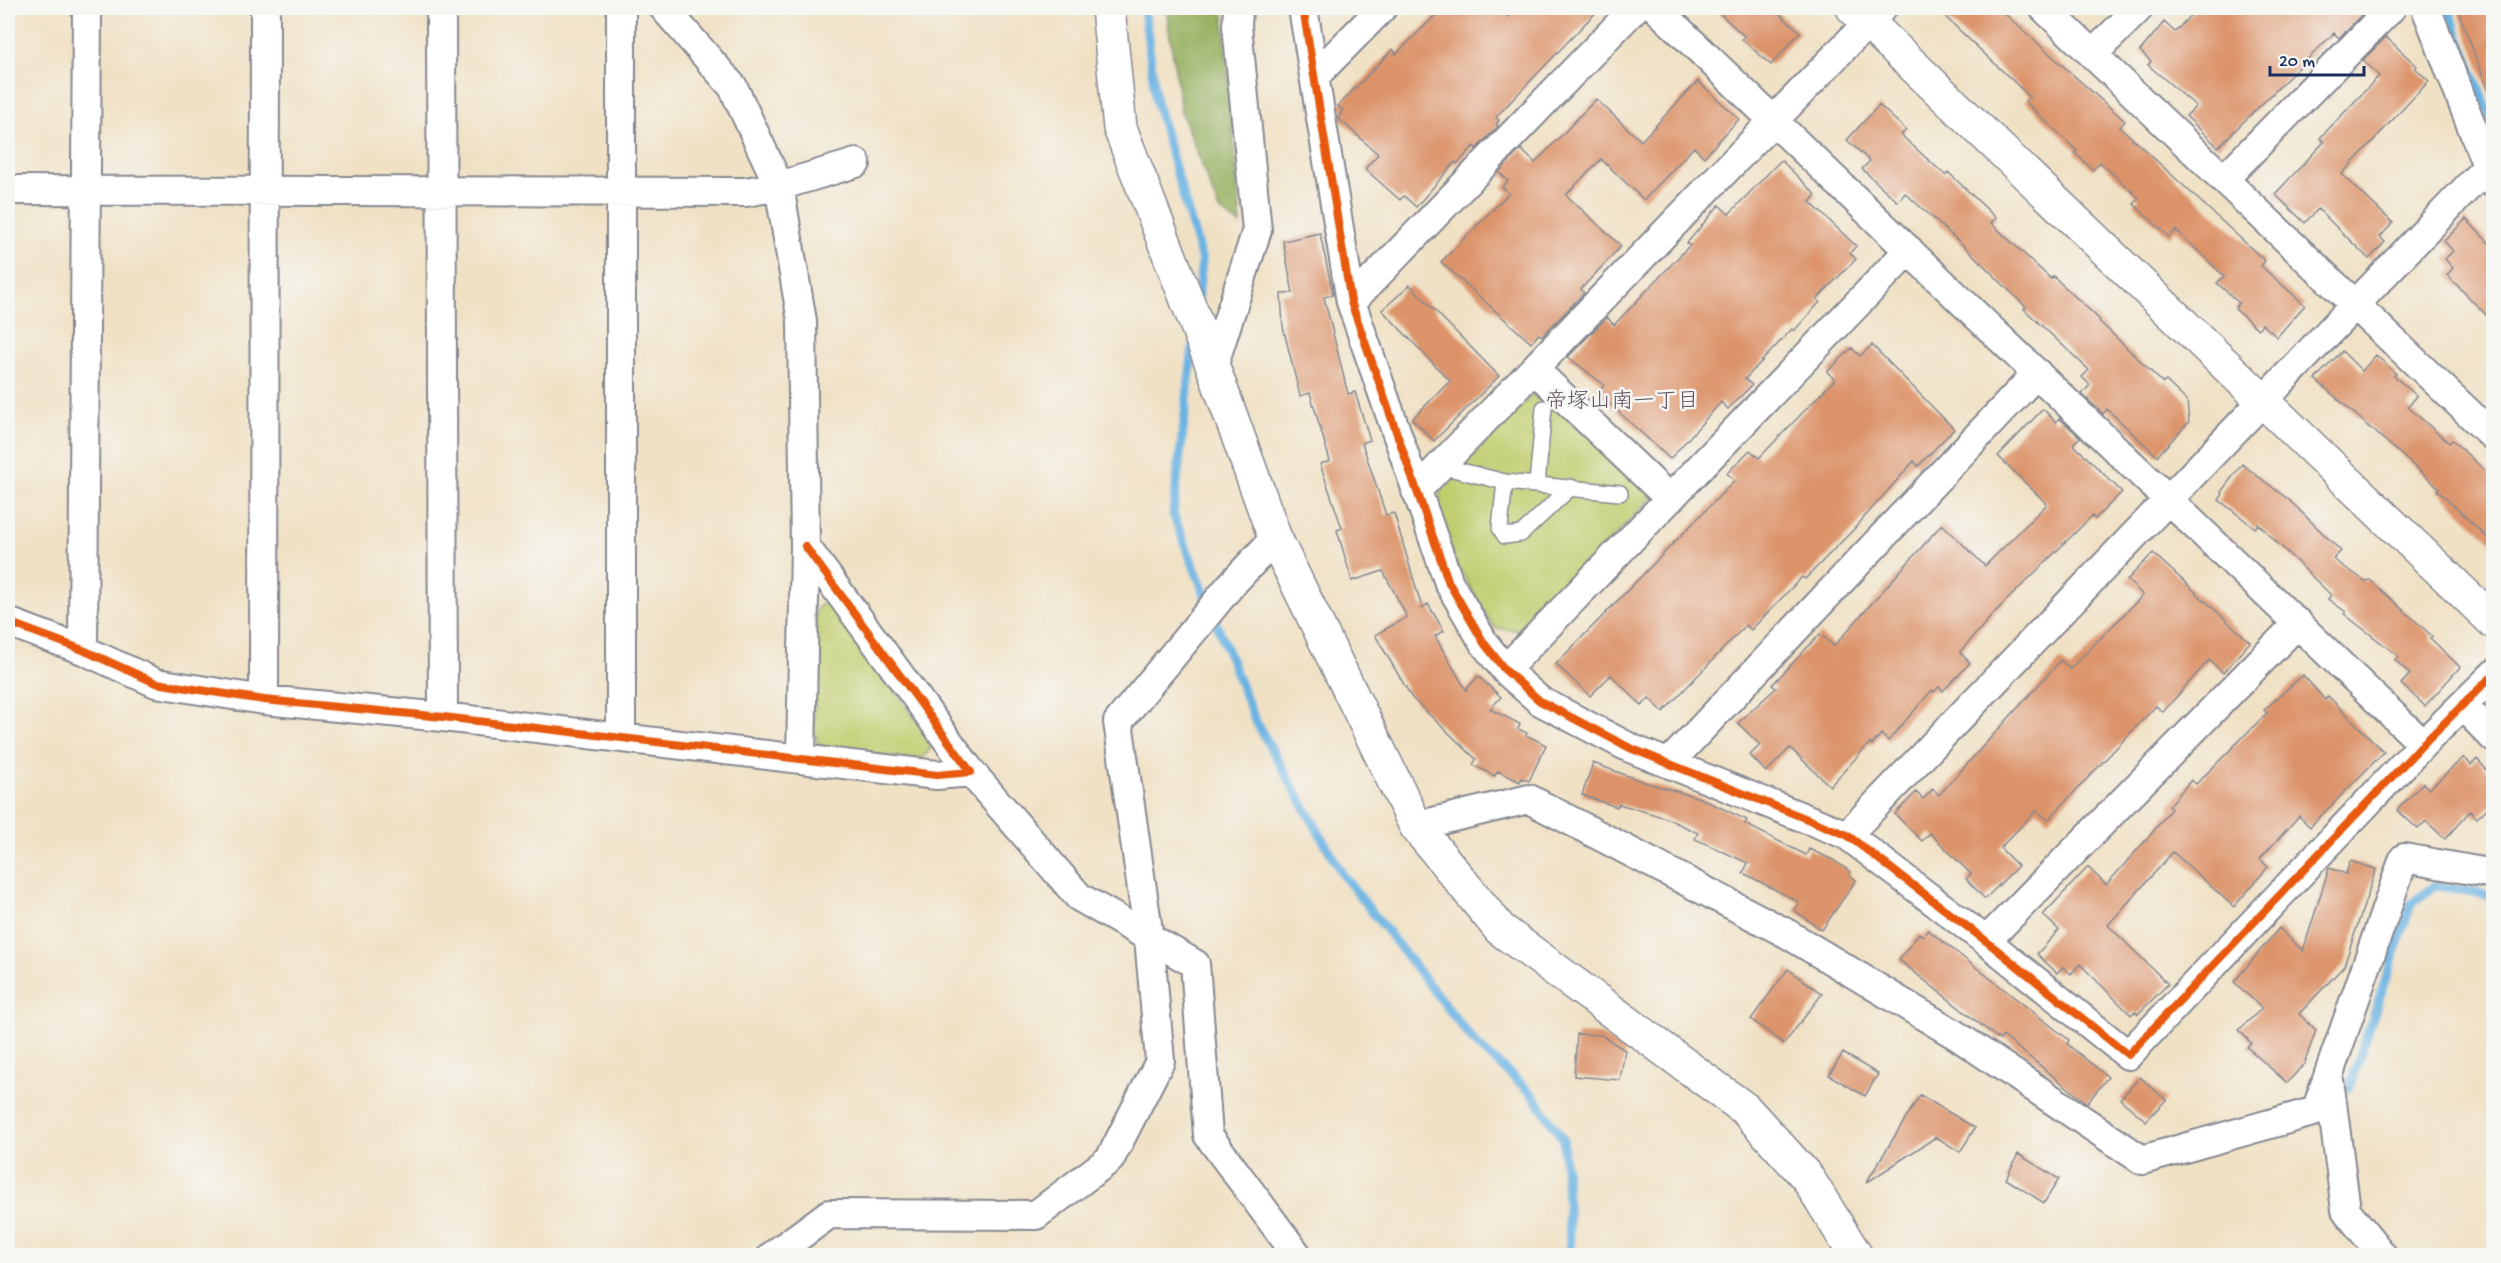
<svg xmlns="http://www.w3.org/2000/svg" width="2501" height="1263" viewBox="0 0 2501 1263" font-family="'Gochi Hand','Klee One',sans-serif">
<rect width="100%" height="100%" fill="#f6f6f2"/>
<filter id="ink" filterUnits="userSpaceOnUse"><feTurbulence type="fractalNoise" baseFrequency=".0167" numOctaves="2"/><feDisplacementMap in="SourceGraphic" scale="12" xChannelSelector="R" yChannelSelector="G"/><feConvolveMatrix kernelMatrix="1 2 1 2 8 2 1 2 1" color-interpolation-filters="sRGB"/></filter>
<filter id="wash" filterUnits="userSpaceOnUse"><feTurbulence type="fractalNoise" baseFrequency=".008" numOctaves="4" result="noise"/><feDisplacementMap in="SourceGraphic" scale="24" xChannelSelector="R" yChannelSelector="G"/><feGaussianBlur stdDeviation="1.35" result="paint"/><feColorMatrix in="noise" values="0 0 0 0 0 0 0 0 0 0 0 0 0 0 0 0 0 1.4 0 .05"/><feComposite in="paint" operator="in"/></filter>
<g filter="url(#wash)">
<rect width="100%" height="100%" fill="#f0e1c4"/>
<!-- green -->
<path fill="#c1ce70" stroke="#6e7e67" stroke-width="1.5" d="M 1539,387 L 1653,496 L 1524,631 L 1494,628 L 1456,563 L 1438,512 L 1441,489 Z
M 824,602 L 829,602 L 934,744 L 923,758 L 911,759 L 825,748 L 818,744 L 814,731 L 815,611 Z"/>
<!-- forest -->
<path fill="#98b162" stroke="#5a7060" stroke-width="1.5" d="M 1166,8 L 1223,8 L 1241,225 L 1219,210 L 1181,111 Z"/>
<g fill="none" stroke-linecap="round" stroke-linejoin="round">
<!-- stream -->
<path stroke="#6bb3e3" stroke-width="9" d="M 1144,8 L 1156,101 L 1202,261 L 1198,297
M 2448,8 L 2494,129
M 1193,347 L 1173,514 L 1254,718 L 1343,875 L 1475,1043 L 1532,1094 L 1563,1139 L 1571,1256
M 2349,1088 L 2411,904 L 2435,885 L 2494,896"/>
</g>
<g id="blocks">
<!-- building -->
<path fill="#dc9369" d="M 1443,8 L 1498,8 L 1508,17 L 1517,8 L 1600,8 L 1496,117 L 1499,121 L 1496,124 L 1498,126 L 1476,149 L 1474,146 L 1457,164 L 1455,162 L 1416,207 L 1404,196 L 1400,200 L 1365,169 L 1378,154 L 1338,118 L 1343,110 L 1338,106 L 1393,49 L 1396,54 Z
M 1714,8 L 1773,8 L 1800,32 L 1771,65 L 1742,39 L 1745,37 Z
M 1936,8 L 1998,8 L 2125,121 L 2120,127 L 2265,261 L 2261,266 L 2305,305 L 2277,337 L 2262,324 L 2258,329 L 2235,309 L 2239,303 L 2217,283 L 2224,276 L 2176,230 L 2169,237 L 2134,204 L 2139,198 L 2100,162 L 2093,170 L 2075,153 L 2077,151 L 2025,101 L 2030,97 Z
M 2197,8 L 2361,8 L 2358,11 L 2361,15 L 2339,38 L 2334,33 L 2218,147 L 2186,116 L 2196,106 L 2148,65 L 2151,61 L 2140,51 L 2164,22 L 2175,32 Z
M 2457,8 L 2493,8 L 2493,97 L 2491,97 Z
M 2386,37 L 2417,66 L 2415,68 L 2429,81 L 2342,174 L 2393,223 L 2380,237 L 2385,242 L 2369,259 L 2318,209 L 2305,223 L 2275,194 L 2324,142 L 2320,138 L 2379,76 L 2363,60 Z
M 1698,81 L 1739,119 L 1704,157 L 1694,147 L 1644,200 L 1601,159 L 1566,195 L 1621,246 L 1581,289 L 1584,293 L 1542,336 L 1539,334 L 1531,343 L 1441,262 L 1509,193 L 1502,187 L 1508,181 L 1499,172 L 1521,149 L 1535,163 L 1596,99 L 1641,141 Z
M 1879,105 L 1906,130 L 1901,135 L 1945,175 L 1948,172 L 1996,218 L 1991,223 L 2051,279 L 2053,276 L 2100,320 L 2099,321 L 2163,383 L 2166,381 L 2187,401 L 2189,422 L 2157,456 L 2107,409 L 2103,414 L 2082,394 L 2090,385 L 2082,377 L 2089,370 L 2024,309 L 2026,307 L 1967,249 L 1905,193 L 1898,202 L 1862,169 L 1870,161 L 1847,140 Z
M 1781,160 L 1816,195 L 1810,202 L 1856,246 L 1850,253 L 1856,259 L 1817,299 L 1820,302 L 1794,331 L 1792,329 L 1745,379 L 1752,385 L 1728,409 L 1721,402 L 1670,459 L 1598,393 L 1604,385 L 1568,357 L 1607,317 L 1614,325 L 1690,245 L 1687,243 L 1719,205 L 1729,214 Z
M 2466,219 L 2493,247 L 2493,322 L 2447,275 L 2453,268 L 2445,259 L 2453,251 L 2444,241 Z
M 1320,233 L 1333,295 L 1324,297 L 1348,394 L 1355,392 L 1370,440 L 1362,443 L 1386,515 L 1394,513 L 1422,608 L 1428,604 L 1444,631 L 1435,636 L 1466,690 L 1478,676 L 1501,697 L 1490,709 L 1520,724 L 1518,729 L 1527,733 L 1526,735 L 1546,745 L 1529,781 L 1521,778 L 1520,782 L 1498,771 L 1495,776 L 1473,765 L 1476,759 L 1412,698 L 1375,635 L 1407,617 L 1383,571 L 1352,581 L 1337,530 L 1342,528 L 1320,464 L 1330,461 L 1310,393 L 1300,396 L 1283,327 L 1281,294 L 1293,293 L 1283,241 Z
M 1410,285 L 1499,376 L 1434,441 L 1412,419 L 1450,381 L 1382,310 Z
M 1872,345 L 1954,429 L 1918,466 L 1914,461 L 1854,529 L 1805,579 L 1802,577 L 1751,630 L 1746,625 L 1663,712 L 1649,698 L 1642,706 L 1611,675 L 1590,696 L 1556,664 L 1734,481 L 1727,473 L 1750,450 L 1759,458 L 1835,379 L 1827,372 L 1852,348 L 1860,356 Z
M 2342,351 L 2362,371 L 2376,355 L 2396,374 L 2394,376 L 2417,396 L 2408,407 L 2449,443 L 2452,440 L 2493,478 L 2493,543 L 2437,490 L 2439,488 L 2315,379 Z
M 2043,409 L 2056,422 L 2059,418 L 2080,437 L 2073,444 L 2122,492 L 2095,519 L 2092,516 L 1995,612 L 1960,652 L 1970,663 L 1943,691 L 1939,687 L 1934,692 L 1932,690 L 1888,741 L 1881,734 L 1872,745 L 1870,743 L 1830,786 L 1790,748 L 1766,772 L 1750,755 L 1760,745 L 1738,723 L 1776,688 L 1772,685 L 1820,634 L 1834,646 L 1942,524 L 1985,566 L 2047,504 L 1998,456 Z
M 2242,464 L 2289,500 L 2341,551 L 2333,559 L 2365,581 L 2370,580 L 2432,636 L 2430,638 L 2460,667 L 2425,706 L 2401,684 L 2410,674 L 2395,660 L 2398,656 L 2344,614 L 2346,612 L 2328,599 L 2331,595 L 2258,524 L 2255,528 L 2219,500 L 2223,494 L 2221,492 Z
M 2153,553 L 2250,642 L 2223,673 L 2209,660 L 2163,712 L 2156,706 L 2048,820 L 2037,810 L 2000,848 L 2018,866 L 1985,899 L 1966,879 L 1971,874 L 1930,833 L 1922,841 L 1895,814 L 1916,792 L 1923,799 L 1933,789 L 1939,795 L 2061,660 L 2070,669 L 2143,595 L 2127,580 Z
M 2303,675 L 2325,700 L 2328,696 L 2384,752 L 2310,827 L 2299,816 L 2260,859 L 2268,867 L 2234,907 L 2173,852 L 2108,925 L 2168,984 L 2138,1014 L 2135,1011 L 2131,1015 L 2080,964 L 2071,974 L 2063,967 L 2057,973 L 2037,954 L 2059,930 L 2043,915 L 2088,867 L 2106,885 L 2152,833 L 2171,809 L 2169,806 L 2191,780 L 2196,784 L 2267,713 L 2264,710 Z
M 2464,757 L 2471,765 L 2477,759 L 2493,777 L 2493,803 L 2477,818 L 2470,811 L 2445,839 L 2426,821 L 2418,829 L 2397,810 L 2423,783 L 2429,789 Z
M 1593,763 L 1647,783 L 1700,798 L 1747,820 L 1745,824 L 1806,855 L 1809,849 L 1833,860 L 1851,872 L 1849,875 L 1856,880 L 1822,930 L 1794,910 L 1799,902 L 1743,873 L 1748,863 L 1695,839 L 1698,833 L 1666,818 L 1619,804 L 1617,807 L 1582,795 Z
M 2350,861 L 2376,869 L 2344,966 L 2299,1014 L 2316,1030 L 2304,1064 L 2287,1083 L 2247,1047 L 2251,1043 L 2239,1030 L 2262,1008 L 2234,982 L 2279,928 L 2303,951 L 2329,868 L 2346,874 Z
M 1928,930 L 2069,1040 L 2067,1044 L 2108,1077 L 2087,1103 L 2003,1036 L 2000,1040 L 1899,960 L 1919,933 L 1923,936 Z
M 1788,969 L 1822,994 L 1784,1044 L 1751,1019 Z
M 1577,1034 L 1601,1035 L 1625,1050 L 1620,1080 L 1574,1076 Z
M 1843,1053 L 1878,1074 L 1865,1096 L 1829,1075 Z
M 2140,1077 L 2166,1100 L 2146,1121 L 2120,1099 Z
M 1920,1095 L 1975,1128 L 1960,1152 L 1936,1137 L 1866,1183 Z
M 2018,1154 L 2059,1179 L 2044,1203 L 2006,1179 Z"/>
</g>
</g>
<g filter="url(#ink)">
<use href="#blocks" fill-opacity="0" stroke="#868891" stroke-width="1.5"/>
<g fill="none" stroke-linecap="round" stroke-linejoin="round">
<!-- lane casing -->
<g stroke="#868891" stroke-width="18">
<path id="lane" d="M 1441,466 L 1505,482 L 1620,493
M 1505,482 L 1500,528 L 1505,536 L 1521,534 L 1571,487
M 1537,484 L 1544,408"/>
</g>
<!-- street casing -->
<g stroke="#868891" stroke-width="32">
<path id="street" d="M 441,8 L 443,717
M 664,8 L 733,87 L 779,186 L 802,321 L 805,546 L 801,759
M 1303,8 L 1351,302 L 1449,583 L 1484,643 L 1505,670 L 1540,701 L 1630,748 L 1847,835 L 1986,941 L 2128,1055 L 2423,744 L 2494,674
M 1656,8 L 2423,744
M 2044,8 L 2494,437
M 2426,8 L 2494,184
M 2093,54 L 2139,8
M 1315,76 L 1382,8
M 2224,179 L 2391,8
M 8,190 L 746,192 L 779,186 L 856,163
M 1351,302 L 1635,8
M 1213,367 L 1257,230 L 1237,26 L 1238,8
M 1534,369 L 1670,499
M 1416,491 L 1882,8
M 8,622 L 83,650 L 156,683 L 264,700 L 443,717 L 937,775 L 971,772 L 805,546
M 83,650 L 87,8
M 1505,670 L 1909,250
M 264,700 L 265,8
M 2463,706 L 2494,738
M 621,738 L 621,8
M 1669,763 L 2037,373
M 971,772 L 1079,897 L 1195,964 L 1208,1135 L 1298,1256
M 1416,826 L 1529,799 L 1786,933 L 1956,1035 L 2142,1160 L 2316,1111 L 2404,858 L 2494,874
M 1847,835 L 2487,167
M 1986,941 L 2298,623
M 2329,1080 L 2346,1210 L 2383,1256
M 772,1256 L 829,1214 L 1036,1215 L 1110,1159 L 1160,1061 L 1149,938 L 1118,722 L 1230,586 L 1275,538"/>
</g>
<!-- secondary casing -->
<g stroke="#868891" stroke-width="36">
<path id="secondary" d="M 1108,8 L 1120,128 L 1213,367 L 1275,538 L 1416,826 L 1500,929 L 1745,1109 L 1807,1177 L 1856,1256
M 1853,8 L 2494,622"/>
</g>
<!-- lane -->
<use href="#lane" stroke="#fff" stroke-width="15"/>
<!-- street -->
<use href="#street" stroke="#fff" stroke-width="28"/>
<!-- secondary -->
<use href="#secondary" stroke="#fff" stroke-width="33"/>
<!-- cycleway casing -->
<g stroke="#f6f6f2" stroke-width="11">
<path id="cycleway" d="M 1303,8 L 1351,302 L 1449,583 L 1484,643 L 1505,670 L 1540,701 L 1630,748 L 1847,835 L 1986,941 L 2128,1055 L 2423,744 L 2494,674
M 8,622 L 83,650 L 156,683 L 264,700 L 443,717 L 937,775 L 971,772 L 805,546"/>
</g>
<!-- cycleway -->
<use href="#cycleway" stroke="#e8590c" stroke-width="8"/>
</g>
</g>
<g text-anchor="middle" stroke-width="5" stroke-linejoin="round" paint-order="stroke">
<!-- neighbourhood labels -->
<g font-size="22" fill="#5f5262" stroke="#f6f6f2">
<text x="1622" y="407">帝塚山南一丁目</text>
</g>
</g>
<!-- margin -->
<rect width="2501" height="1263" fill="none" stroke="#f6f6f2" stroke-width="30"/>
<!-- scale -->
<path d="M2270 66v9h94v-9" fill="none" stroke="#1b2f5e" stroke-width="3"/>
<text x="2279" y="66" font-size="18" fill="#1b2f5e" stroke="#f6f6f2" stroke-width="4.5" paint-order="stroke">20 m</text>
</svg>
